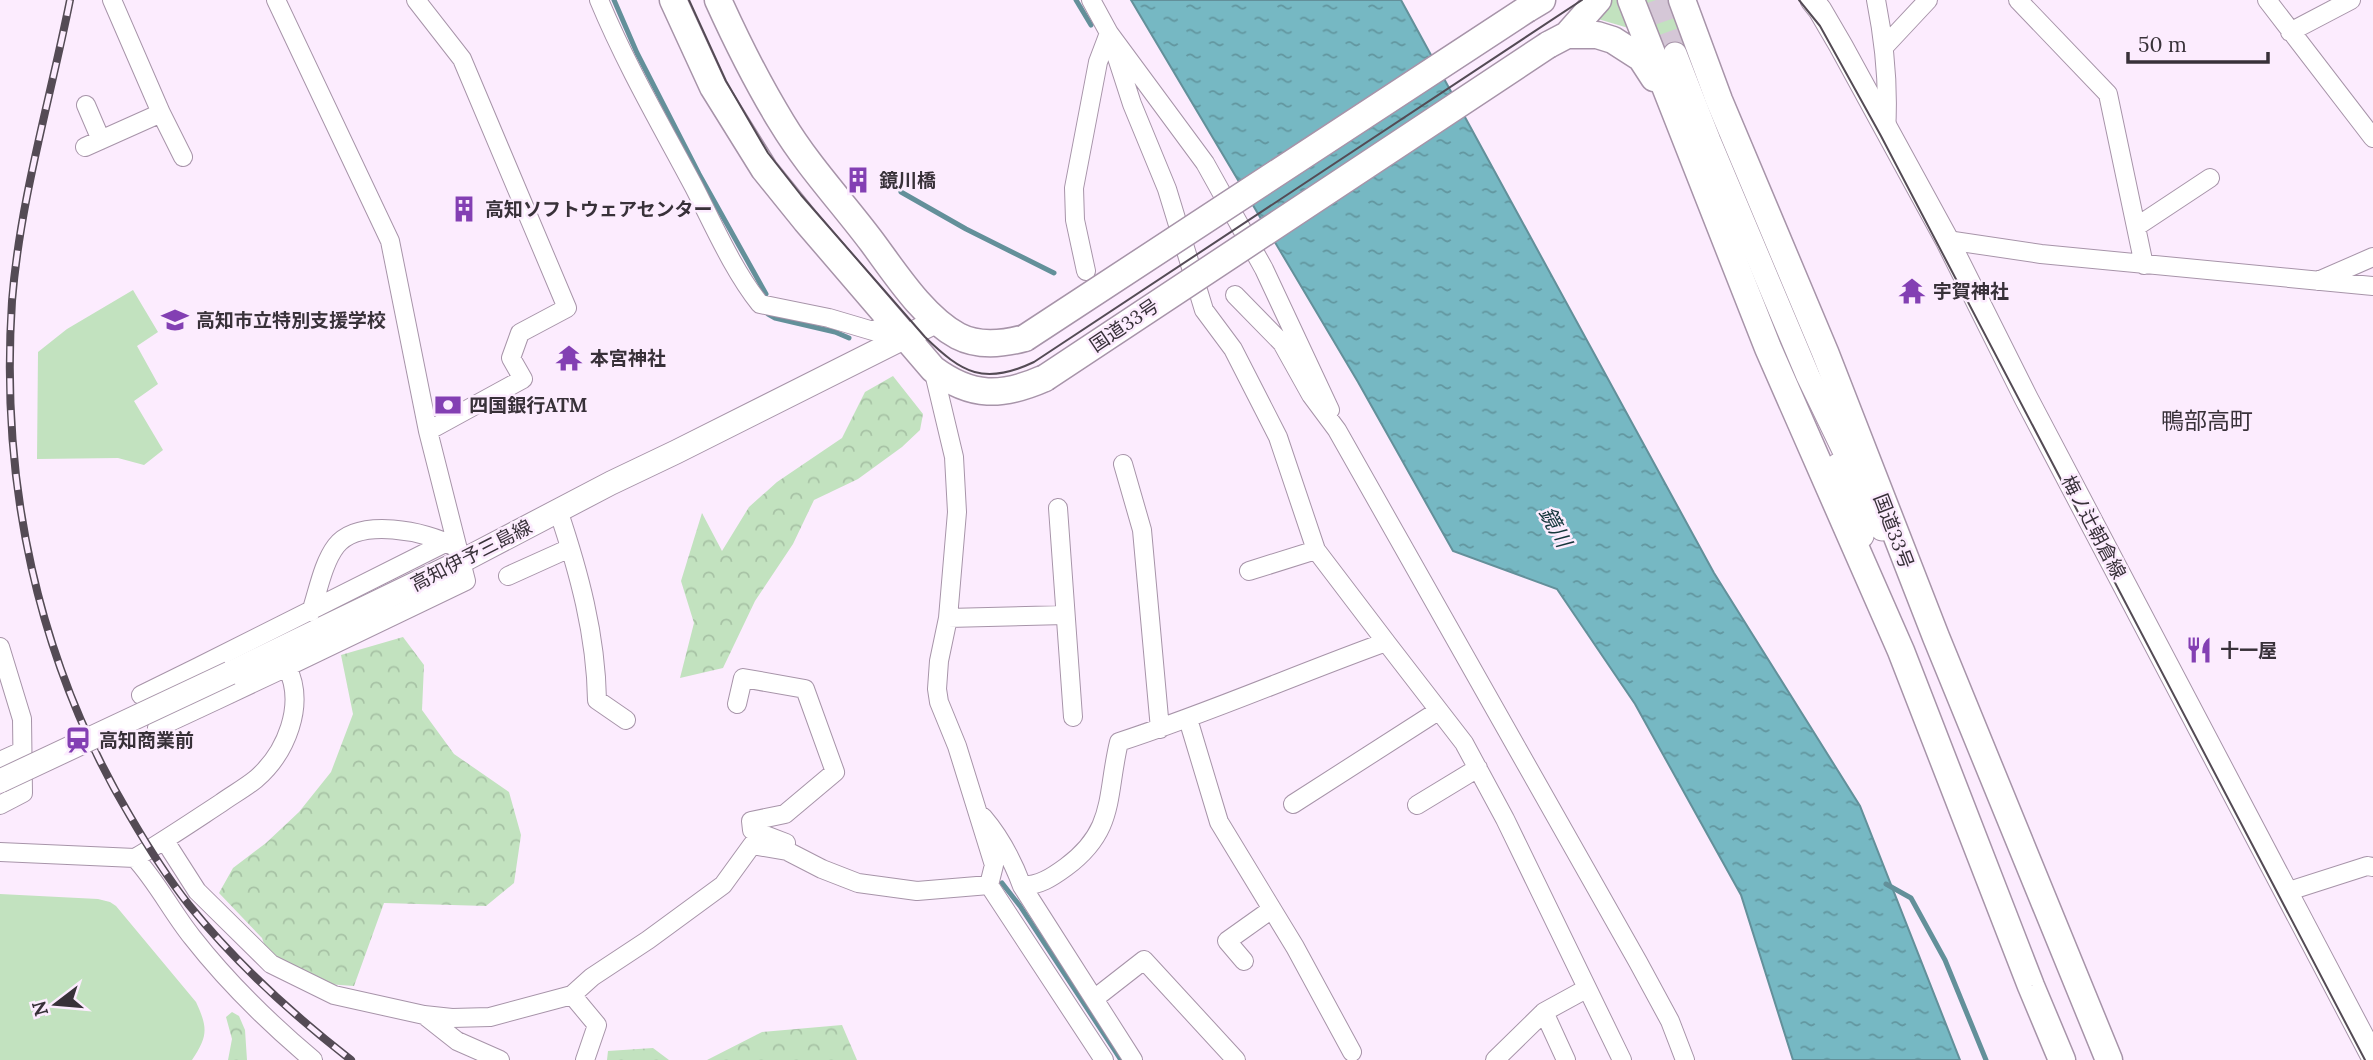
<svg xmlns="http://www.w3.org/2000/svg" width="2373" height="1060" viewBox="0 0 2373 1060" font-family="Lora,'Noto Sans JP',serif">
<defs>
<pattern id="forest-crowns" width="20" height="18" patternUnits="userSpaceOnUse" patternTransform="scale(1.75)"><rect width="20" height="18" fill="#c2e2bf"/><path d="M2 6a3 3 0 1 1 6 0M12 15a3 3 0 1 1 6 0" fill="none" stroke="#a7c2a5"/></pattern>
<pattern id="water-ripples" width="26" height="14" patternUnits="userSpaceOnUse" patternTransform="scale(1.75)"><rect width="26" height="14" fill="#76b8c3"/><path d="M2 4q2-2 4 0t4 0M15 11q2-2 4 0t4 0" fill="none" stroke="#62969f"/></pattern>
</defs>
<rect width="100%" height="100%" fill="#fcecfe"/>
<!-- grass -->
<path fill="#c2e2bf" d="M 1607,0 L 1624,0 L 1635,30 L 1598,19 Z
M 1643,0 L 1663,0 L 1678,20 L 1689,40 L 1663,49 Z
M 133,290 L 158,332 L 137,346 L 158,384 L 134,401 L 163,450 L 144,465 L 118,458 L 37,459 L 38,352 L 67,329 Z
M 0,894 L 98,899 L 110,902 L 116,906 L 196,1002 C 208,1028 208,1036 192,1060 L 0,1060 Z"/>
<!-- forest -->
<path fill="url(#forest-crowns)" d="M 893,376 L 923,414 L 920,430 L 902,447 L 858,479 L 814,500 L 793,544 L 755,601 L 723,668 L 680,678 L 694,623 L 681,581 L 702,513 L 722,551 L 749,507 L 777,482 L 842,438 L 865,392 Z
M 403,637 L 424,665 L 422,710 L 454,754 L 509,792 L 521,835 L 514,883 L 486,906 L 384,903 L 354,986 L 300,982 L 271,964 L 262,938 L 219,893 L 233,868 L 266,843 L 299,812 L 331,772 L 353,714 L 341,655 Z
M 232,1012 L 239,1016 L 245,1030 L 247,1060 L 228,1060 L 232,1039 L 226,1017 Z
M 842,1025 L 857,1060 L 707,1060 L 762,1032 Z
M 653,1048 L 669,1060 L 607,1060 L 608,1051 Z"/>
<!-- water -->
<path fill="url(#water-ripples)" stroke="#63909a" stroke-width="2" d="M 1131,0 L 1401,0 L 1714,573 L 1860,806 L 1960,1060 L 1793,1060 L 1741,895 L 1635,704 L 1557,589 L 1453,551 L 1358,382 Z"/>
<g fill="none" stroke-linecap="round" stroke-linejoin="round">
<!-- stream -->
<path stroke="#63909a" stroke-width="5" d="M 614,0 L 637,53 L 699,174 L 766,294
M 1076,0 L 1091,25
M 901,192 L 966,229 L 1054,273
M 768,314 L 775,318 L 835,332 L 849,338
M 1002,883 L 1020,906 L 1121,1060
M 1886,884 L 1911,898 L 1945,960 L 1986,1060"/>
<!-- major-tunnel -->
<path stroke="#d5c7d7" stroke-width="23" stroke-dasharray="23 11" stroke-linecap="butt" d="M 1656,0 L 1675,54"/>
<!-- minor casing -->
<g stroke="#a794a9" stroke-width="20">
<path id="minor" d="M 112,0 L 161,113 L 183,157
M 416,0 L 462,59 L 567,308 L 520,333 L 511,358 L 523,379 L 428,431
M 599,0 C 626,65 661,125 694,187 C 714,226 733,270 760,304 L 829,318 L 873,331 L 892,322
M 1091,0 L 1109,33 L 1205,163 L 1264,269 L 1330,410
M 1876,0 C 1885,45 1889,86 1886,131
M 2018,0 L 2108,94 L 2144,265
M 2267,0 L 2373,138
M 2290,32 L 2351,0
M 1885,46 L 1928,0
M 86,105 L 101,140
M 85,147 L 161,113
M 2136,227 L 2210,178
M 1947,240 L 2041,254 L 2373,286
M 1086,271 L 1075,220 L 1074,188 L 1098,62 L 1109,33 L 1132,104 L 1167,189 L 1204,310 L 1233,349 L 1278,437 L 1316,550
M 2318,281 L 2373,257
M 1235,295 L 1282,343 L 1311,395 L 1337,430 L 1638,962 L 1670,1021 L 1685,1060
M 933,369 L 954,457 L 957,512 L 948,618 L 939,661 L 937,689 L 939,702 L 957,746 L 994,865 L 989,885 L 1104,1060
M 1123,464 L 1142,530 L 1160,729
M 1058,508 L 1073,717
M 558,510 C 579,572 596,635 597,700 L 626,720
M 1249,571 L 1316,550 L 1386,642
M 508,576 L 570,548
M 311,612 C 318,591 323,563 336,546 C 359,517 426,531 453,546
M 948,618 L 1065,615
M 0,647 L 22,719 L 23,793 L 0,805
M 287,667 L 217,700 L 200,666 L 447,542
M 141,695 L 200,666
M 737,704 L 743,678 L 805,689 L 835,772 L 785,814 L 751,821 L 752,830 L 786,843
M 1188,719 L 1219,822 L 1295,947 L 1352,1052
M 157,728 L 217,700
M 0,761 L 22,751
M 1293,804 L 1438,711
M 1417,805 L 1478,768
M 983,817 C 1001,838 1012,859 1022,886 L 1133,1060
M 165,841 L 197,891 L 271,964 L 334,995 L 424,1015 L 452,1018 L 490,1017 L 572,995 L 592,977 L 648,940 L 723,885 L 752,845 L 787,851 L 822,869 L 858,883 L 917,891 L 989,885
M 0,852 L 135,858 C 157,882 172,912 192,937 C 228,983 268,1022 313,1060
M 135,858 C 164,841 192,822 221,803 C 232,795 245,788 256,779 C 286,753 306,705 287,667 L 466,581 L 428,431 L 390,241 L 276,0
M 1022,886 C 1040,885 1051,878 1066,867 C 1116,830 1106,796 1119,742 C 1209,713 1297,674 1386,642 L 1464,743 L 1505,819 L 1622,1060
M 2286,892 L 2367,866 L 2373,867
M 1244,961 L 1227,941 L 1272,909
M 572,995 L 597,1025 L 585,1060
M 1094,999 L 1144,960 L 1236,1060
M 1544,1012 L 1566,1060
M 424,1015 L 457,1041 L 500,1060
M 1495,1060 L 1544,1012 L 1586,989"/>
</g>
<!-- major casing -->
<g stroke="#a794a9" stroke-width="25">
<path id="major" d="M 1812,0 L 1820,10 L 1841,46 L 1947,240 L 2026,398 L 2373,1057
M 1675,54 L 1709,141 L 1808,376 L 1882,529
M 1838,465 L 1862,536
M 230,673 L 462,561 L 611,483 L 676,452 L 937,321"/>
</g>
<!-- highway casing -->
<g stroke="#a794a9" stroke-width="29">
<path id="highway" d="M 673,0 L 713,87 L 764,169 L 806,221 L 933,369 C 972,398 1002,397 1045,378
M 718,0 C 737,42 758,84 782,123 C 808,166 842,202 872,242 C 895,273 923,317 958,336 C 979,347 1003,344 1025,338
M 1631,0 L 1768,348 L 1901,651 L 2031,986 L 2062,1060
M 1682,0 L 1719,100 L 1825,352 L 1936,637 L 2109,1060
M 1527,9 L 1542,0
M 1567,35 L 1598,0
M 1548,45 L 1567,35 L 1597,35 L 1613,40 L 1641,58 L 1654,78"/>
</g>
<!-- minor -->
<use href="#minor" stroke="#fff" stroke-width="18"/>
<!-- major -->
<use href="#major" stroke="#fff" stroke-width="23"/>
<!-- highway -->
<use href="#highway" stroke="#fff" stroke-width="26"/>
<!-- tram -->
<path stroke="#544b55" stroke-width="2" d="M 689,0 L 726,81 L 768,153 L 801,195 L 925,337 C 962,373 984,386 1034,362 L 1582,0
M 1799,0 L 1820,26 L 1881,136 L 2365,1060"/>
<!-- rail casing -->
<g stroke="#544b55" stroke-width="8">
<path id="rail" d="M 70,0 C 50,100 20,200 12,301 C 0,482 37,660 130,816 C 148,847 167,877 189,905 C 236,963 292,1014 351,1060"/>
</g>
<!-- rail -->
<use href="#rail" stroke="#fcecfe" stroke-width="5" stroke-dasharray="16" stroke-linecap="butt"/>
<!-- major-bridge casing -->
<g stroke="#a794a9" stroke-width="25" stroke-linecap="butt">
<path id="major-bridge" d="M 0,781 L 230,673"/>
</g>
<!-- highway-bridge casing -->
<g stroke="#a794a9" stroke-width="29" stroke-linecap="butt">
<path id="highway-bridge" d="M 1025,338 L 1527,9
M 1045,378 L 1548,45"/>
</g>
<!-- major-bridge -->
<use href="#major-bridge" stroke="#fff" stroke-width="23"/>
<!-- highway-bridge -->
<use href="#highway-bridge" stroke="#fff" stroke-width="26"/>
</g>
<!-- icons -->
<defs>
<g id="building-bare" transform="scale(2.1)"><path d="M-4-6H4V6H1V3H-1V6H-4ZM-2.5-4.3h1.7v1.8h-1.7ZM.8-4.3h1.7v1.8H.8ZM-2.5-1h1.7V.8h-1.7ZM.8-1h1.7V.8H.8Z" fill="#833fb3" stroke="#fcecfe" stroke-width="2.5" paint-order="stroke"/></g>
<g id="temple-bare" transform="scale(2.1)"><path d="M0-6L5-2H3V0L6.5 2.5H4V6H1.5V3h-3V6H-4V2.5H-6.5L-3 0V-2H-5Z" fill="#833fb3" stroke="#fcecfe" stroke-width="2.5" paint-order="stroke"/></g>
<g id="school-bare" transform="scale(2.1)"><path d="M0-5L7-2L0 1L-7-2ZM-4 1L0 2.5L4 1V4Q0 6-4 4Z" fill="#833fb3" stroke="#fcecfe" stroke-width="2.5" paint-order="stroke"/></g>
<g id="bank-bare" transform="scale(2.1)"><path d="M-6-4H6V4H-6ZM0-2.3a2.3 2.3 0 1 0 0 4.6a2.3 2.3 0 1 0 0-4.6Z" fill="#833fb3" stroke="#fcecfe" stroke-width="2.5" paint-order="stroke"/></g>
<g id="restaurant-bare" transform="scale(2.1)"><path d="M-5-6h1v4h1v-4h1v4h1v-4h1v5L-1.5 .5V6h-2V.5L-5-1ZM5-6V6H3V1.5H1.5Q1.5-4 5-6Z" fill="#833fb3" stroke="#fcecfe" stroke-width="2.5" paint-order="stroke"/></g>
<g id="station-bare" transform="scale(2.1)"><path d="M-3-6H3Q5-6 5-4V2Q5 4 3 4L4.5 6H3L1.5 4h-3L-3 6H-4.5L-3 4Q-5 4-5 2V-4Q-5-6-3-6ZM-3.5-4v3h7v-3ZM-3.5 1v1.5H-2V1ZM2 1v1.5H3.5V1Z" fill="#833fb3" stroke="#fcecfe" stroke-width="2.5" paint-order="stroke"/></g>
</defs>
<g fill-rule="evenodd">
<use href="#building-bare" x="858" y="180"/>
<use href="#building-bare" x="464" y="209"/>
<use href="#temple-bare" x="1912" y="291"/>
<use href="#school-bare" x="175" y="320"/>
<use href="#temple-bare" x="569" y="358"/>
<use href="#bank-bare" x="448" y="405"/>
<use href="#restaurant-bare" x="2199" y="650"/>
<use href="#station-bare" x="78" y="740"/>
</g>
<g text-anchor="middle" stroke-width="5" stroke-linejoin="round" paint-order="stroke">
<!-- poi labels -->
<g font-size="19" font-weight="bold" fill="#383139" stroke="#fcecfe" text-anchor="start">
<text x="879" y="187">鏡川橋</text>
<text x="485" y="216">高知ソフトウェアセンター</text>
<text x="1933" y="298">宇賀神社</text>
<text x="196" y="327">高知市立特別支援学校</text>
<text x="590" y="365">本宮神社</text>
<text x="469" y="412">四国銀行ATM</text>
<text x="2220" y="657">十一屋</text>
<text x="99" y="747">高知商業前</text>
</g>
<!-- street labels -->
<g font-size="19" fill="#383139" stroke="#fcecfe">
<text transform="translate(1124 325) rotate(-34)" y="7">国道33号</text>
<text transform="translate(2094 527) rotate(62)" y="7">梅ノ辻朝倉線</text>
<text transform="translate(1894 531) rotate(69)" y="7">国道33号</text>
<text transform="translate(471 555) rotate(-27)" y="7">高知伊予三島線</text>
</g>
<!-- water labels -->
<g font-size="21" font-style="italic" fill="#14363b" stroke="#fcecfe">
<text transform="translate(1555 527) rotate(61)" y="7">鏡川</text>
</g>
<!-- quarter labels -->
<g font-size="23" fill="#383139" stroke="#fcecfe">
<text x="2207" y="429">鴨部高町</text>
</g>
</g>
<!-- north arrow -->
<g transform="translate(56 1004) rotate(254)" stroke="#fcecfe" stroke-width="5" paint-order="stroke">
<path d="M0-5L12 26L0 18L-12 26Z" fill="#383139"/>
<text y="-10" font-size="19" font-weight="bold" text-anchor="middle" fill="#383139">N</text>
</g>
<!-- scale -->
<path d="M2128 52v10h140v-10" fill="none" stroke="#383139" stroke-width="3.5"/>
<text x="2138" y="52" font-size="21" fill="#383139" stroke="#fcecfe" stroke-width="5" paint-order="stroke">50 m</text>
</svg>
